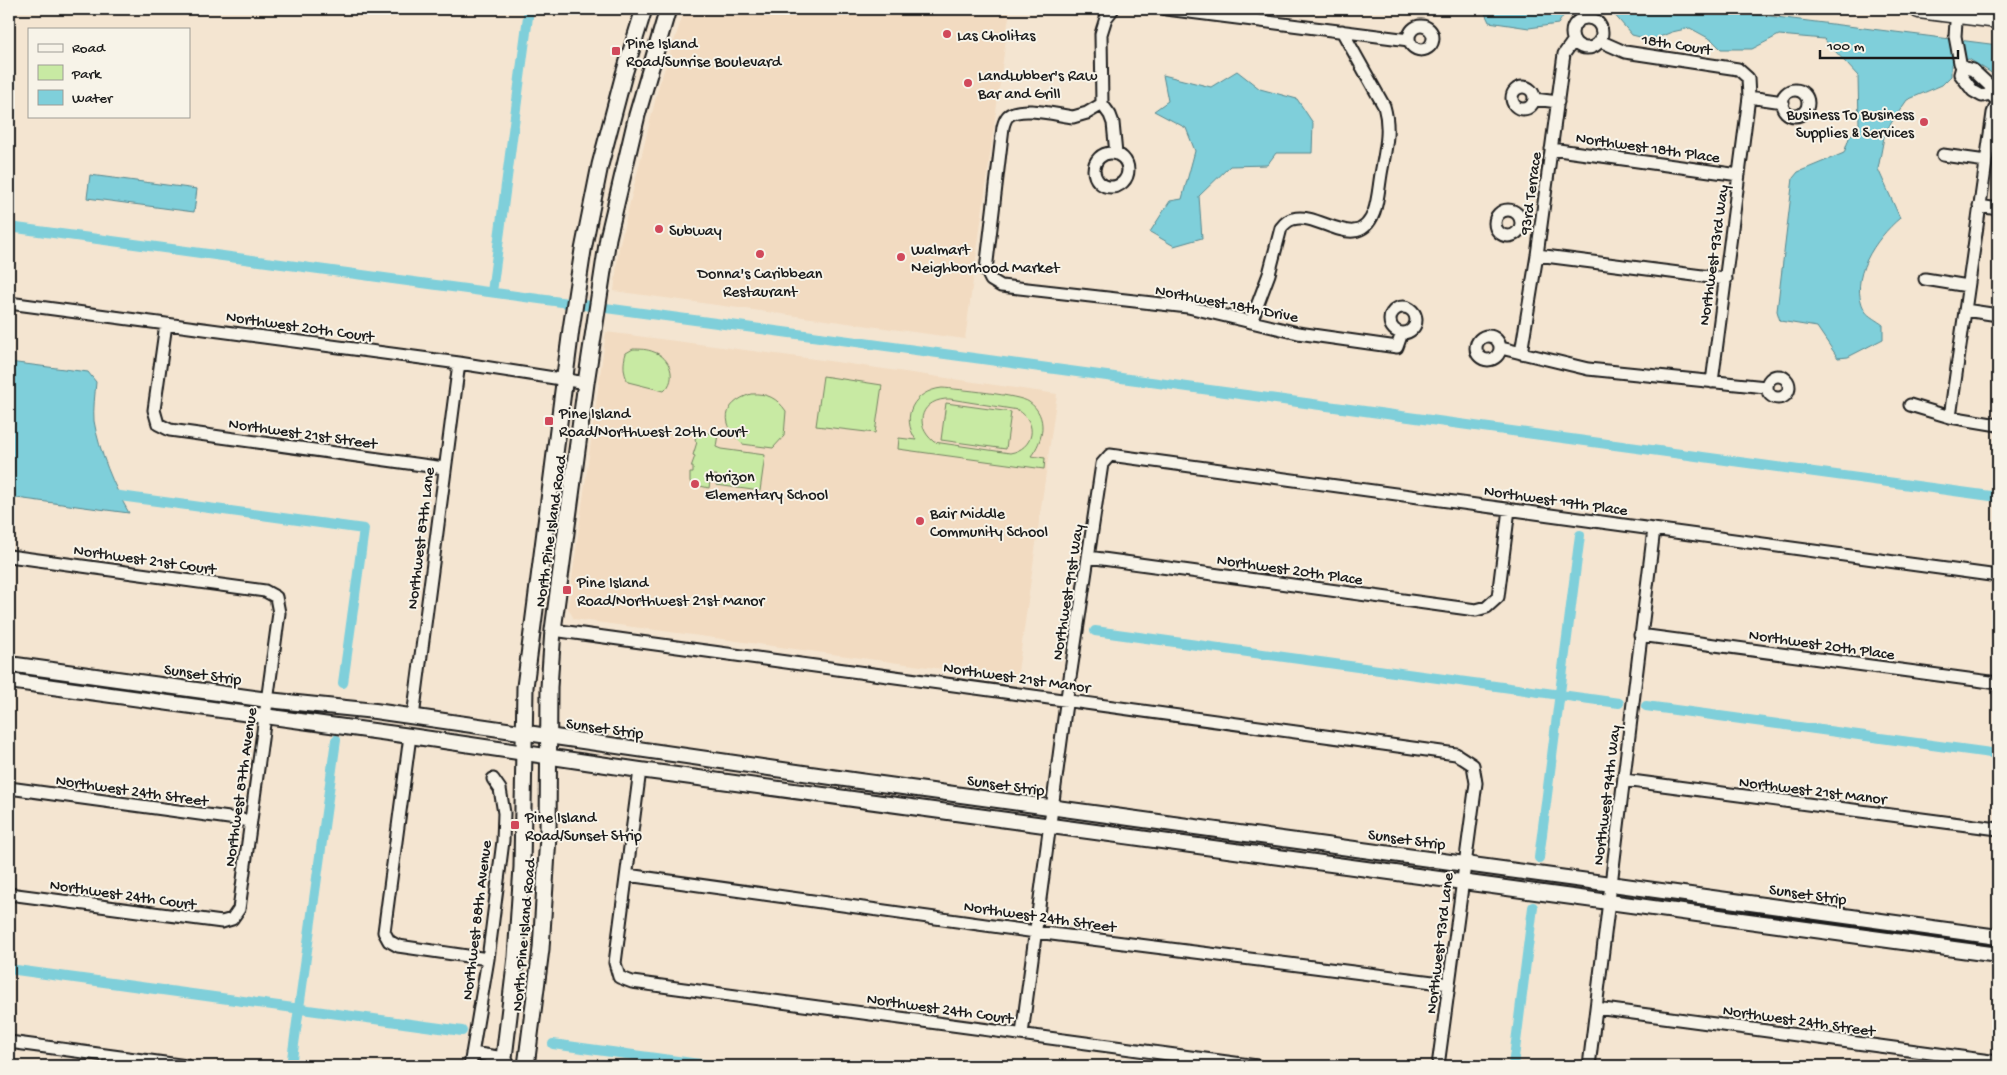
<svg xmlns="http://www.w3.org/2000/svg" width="2007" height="1075" viewBox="0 0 2007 1075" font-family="'Gochi Hand',sans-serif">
<rect width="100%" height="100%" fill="#f4e5d1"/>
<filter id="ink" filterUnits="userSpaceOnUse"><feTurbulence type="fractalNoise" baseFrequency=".02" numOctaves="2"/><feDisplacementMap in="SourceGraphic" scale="10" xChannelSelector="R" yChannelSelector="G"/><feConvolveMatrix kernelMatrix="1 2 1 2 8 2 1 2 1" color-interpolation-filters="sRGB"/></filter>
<g filter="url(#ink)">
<!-- built -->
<path fill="#f2dbc1" d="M 685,9 L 1010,9 L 965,339 L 614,291 L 619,247 L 659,85 Z
M 606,332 L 822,360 L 1057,394 L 1017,679 L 574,619 L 568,608 Z"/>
<!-- green -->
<path fill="#c8eaa3" stroke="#728360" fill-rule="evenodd" d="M 633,349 C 640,349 647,349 654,352 C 670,357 678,379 664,391 L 628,382 C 623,372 623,363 626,353 Z
M 823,376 L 882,385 L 875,433 L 816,426 Z
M 942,388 C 957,389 1020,395 1029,402 C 1049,416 1043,441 1031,456 L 1045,458 L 1044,469 L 898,449 L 899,438 L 916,440 C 900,416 914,391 942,388 ZM 950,399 L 1018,410 C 1039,423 1034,449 1010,453 L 934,442 C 912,424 922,398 950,399 Z
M 751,394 C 767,393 777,398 786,411 L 784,436 L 773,448 L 742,444 C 721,424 721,404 751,394 Z
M 946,403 L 1011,412 L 1006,449 L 941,440 Z
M 698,432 L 718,434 L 716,447 L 721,449 L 765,455 L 760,491 L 716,485 L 717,475 L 711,475 L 709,488 L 691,484 L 690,481 L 690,473 L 693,473 L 693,467 L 691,467 L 695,456 L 693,455 L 697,442 L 695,441 L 696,434 Z"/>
<!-- water -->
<path fill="#7fcfda" stroke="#57878e" d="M 1483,9 L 1571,9 L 1565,13 L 1558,24 L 1529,28 L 1489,22 Z
M 1596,9 L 1713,9 L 1998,45 L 1998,77 L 1969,59 L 1951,64 L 1951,76 L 1942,85 L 1907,100 L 1885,132 L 1878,169 L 1900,218 C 1876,238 1847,279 1865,311 C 1868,316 1878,321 1883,325 L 1883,339 L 1848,357 L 1838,358 L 1817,327 L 1780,321 L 1777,311 L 1793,178 L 1798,172 L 1844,153 L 1849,138 L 1859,125 L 1858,76 L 1824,39 L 1779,35 L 1752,49 L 1721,49 L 1712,40 L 1690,28 L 1672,32 L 1652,40 L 1632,35 L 1613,13 Z
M 1237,71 L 1260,89 L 1297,99 L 1313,123 L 1312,153 L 1276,153 L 1267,165 L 1230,166 L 1199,196 L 1202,238 L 1174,246 L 1150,232 L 1170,201 L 1182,199 L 1195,151 L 1186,128 L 1154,111 L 1168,101 L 1163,75 L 1211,87 Z
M 90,175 L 197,189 L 194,212 L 87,198 Z
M 9,362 L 88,372 L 96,382 C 95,394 93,409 94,421 C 99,451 114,487 129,513 L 9,497 Z"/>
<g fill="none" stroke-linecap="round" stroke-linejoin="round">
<!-- canal -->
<path stroke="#7fcfda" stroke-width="10" d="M 9,227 L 1998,497
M 492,292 L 529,9
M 105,494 L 364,529 L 343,683
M 1095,631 L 1619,703
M 1646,706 L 1998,754
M 1539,858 L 1580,535
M 9,969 L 462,1031
M 553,1044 L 714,1066
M 291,1066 L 336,740
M 1513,1066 L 1533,907"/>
<!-- minor casing -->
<g stroke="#1c1c1c" stroke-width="15">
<path id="minor" d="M 1113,9 L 1106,18 L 1101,34 L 1102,104 L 1110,115 L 1113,123 L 1116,154
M 1166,9 L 1409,40
M 1957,9 L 1955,36 L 1960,63 L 1962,67 L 1973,70 L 1991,87 L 1990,94
M1572 33a15 15 0 1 1 30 0a15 15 0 1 1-30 0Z
M1409 38a12 12 0 1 1 24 0a12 12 0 1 1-24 0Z
M 1600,41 L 1625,52 L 1738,69 L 1748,78 L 1749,97 L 1712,382
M 1962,67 L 1960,74 L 1973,91 L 1982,96 L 1990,94
M1512 98a11 11 0 1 1 22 0a11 11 0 1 1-22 0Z
M1782 103a13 13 0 1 1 26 0a13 13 0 1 1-26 0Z
M 1749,97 L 1783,102
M 1534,99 L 1558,102
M 1102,104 L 1087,113 L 1073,117 C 1057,115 1021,105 1008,116 C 1005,119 1004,123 1003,127 L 986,270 L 991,280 L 1001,286 L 1188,307 L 1298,333 L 1397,347 L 1402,333
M 1551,149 L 1739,175
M1094 170a17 17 0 1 1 34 0a17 17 0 1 1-34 0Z
M 1943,155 L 1986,161
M 1979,206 L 1998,209
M1495 223a13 13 0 1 1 26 0a13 13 0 1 1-26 0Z
M 1537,255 L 1726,279
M 1925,279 L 1968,286
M 9,303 L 459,363 L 586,383
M1390 320a13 13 0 1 1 26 0a13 13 0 1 1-26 0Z
M 1965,310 L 1998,315
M 1251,322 L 1269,274 L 1281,228 C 1284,224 1288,220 1293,219 C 1319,211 1358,255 1374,212 C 1378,201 1379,186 1381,174 C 1385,151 1391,130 1384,106 L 1342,31
M 166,324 L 154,410 L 158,424 L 170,430 L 444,468
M1476 348a12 12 0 1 1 24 0a12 12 0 1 1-24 0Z
M 1501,348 L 1588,369 L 1766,387
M 1521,353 L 1537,255 L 1564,54 L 1574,40
M1767 387a11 11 0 1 1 22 0a11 11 0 1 1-22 0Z
M 1910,405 L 1950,417 L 1998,425
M 1950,417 L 1993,113 L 1998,101 L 1990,94
M 9,556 L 265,591 L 276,597 L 279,613 L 239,909 L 232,919 L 222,922 L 9,894
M 1088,557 L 1476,610 L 1487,607 L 1498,597 L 1509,509
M 553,630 L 1456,754 L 1473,765 L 1476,783 L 1438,1066
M 1640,635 L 1998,683
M 413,717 L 459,363
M 410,736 L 384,932 L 389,941 L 398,946 L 488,959
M 640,770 L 615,963 L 619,977 L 632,982 L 1257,1066
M 1624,780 L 1998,829
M 9,788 L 251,821
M 627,875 L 1036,932 L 1449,984
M 1596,1008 L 1998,1062
M 1022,1034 L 1065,711 L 1102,464 L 1110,455 L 1998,576
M 9,1042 L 187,1066
M 472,1053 L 504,1058 L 511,1066
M 470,1066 L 488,959 L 503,841 L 504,813 L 500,789 L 493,779
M 1589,1066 L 1654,529"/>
</g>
<!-- tertiary casing -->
<g stroke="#1c1c1c" stroke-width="18">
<path id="tertiary" d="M 9,664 L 268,700 L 375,711 L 859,781 L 1998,937
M 9,681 L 410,736 L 640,770 L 1998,955"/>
</g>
<!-- secondary casing -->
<g stroke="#1c1c1c" stroke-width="19">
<path id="secondary" d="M 503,1066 L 516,957 L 522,867 L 525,687 L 571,329 L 583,250 L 600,165 L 624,74 L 644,9
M 526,1066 L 541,949 L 548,836 L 549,687 L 553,630 L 586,383 L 608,238 L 637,115 L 668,9"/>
</g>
<!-- trunk casing -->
<g stroke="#1c1c1c" stroke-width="21">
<path id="trunk" d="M 1919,9 L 1998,19"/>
</g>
<!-- minor -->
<use href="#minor" stroke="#f7f3e8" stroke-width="11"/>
<!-- tertiary -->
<use href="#tertiary" stroke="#f7f3e8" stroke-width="14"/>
<!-- secondary -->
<use href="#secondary" stroke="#f7f3e8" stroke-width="15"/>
<!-- trunk -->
<use href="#trunk" stroke="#f7f3e8" stroke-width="18"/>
</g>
</g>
<!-- markers -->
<g fill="#d1495b" stroke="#f7f3e8" stroke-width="2">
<circle cx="947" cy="34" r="5"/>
<rect x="611" y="46" width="10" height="10" rx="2.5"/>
<circle cx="968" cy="83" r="5"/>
<circle cx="1924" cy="122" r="5"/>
<circle cx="659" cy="229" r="5"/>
<circle cx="760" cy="254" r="5"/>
<circle cx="901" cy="257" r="5"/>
<rect x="544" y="416" width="10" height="10" rx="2.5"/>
<circle cx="695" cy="484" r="5"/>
<circle cx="920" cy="521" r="5"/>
<rect x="562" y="585" width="10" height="10" rx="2.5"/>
<rect x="510" y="820" width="10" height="10" rx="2.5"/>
</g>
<g text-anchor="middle" stroke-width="4" stroke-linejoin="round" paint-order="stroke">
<!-- poi labels -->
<g font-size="16" fill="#1c1c1c" stroke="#f7f3e8" text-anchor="start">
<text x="957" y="40">Las Cholitas</text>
<text x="626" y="48">Pine Island<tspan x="626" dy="18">Road/Sunrise Boulevard</tspan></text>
<text x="978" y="80">LandLubber's Raw<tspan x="978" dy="18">Bar and Grill</tspan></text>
<text x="1914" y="119" text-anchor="end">Business To Business<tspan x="1914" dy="18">Supplies &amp; Services</tspan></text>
<text x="669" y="235">Subway</text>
<text x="911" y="254">Walmart<tspan x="911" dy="18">Neighborhood Market</tspan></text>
<text x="760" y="278" text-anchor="middle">Donna's Caribbean<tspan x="760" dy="18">Restaurant</tspan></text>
<text x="559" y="418">Pine Island<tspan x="559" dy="18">Road/Northwest 20th Court</tspan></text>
<text x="705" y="481">Horizon<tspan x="705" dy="18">Elementary School</tspan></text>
<text x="930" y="518">Bair Middle<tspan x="930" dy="18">Community School</tspan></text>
<text x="577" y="587">Pine Island<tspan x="577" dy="18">Road/Northwest 21st Manor</tspan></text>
<text x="525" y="822">Pine Island<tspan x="525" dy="18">Road/Sunset Strip</tspan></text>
</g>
<!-- street labels -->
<g font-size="16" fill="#1c1c1c" stroke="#f7f3e8">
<text transform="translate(1677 43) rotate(9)" y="6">18th Court</text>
<text transform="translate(1648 146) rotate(8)" y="6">Northwest 18th Place</text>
<text transform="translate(1529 193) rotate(-82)" y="6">93rd Terrace</text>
<text transform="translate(1712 255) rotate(-82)" y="6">Northwest 93rd Way</text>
<text transform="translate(1227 302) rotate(11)" y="6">Northwest 18th Drive</text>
<text transform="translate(300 325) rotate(8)" y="6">Northwest 20th Court</text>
<text transform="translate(303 432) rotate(8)" y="6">Northwest 21st Street</text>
<text transform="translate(1556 499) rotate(8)" y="6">Northwest 19th Place</text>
<text transform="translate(549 531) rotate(-82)" y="6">North Pine Island Road</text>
<text transform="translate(419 538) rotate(-83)" y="6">Northwest 87th Lane</text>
<text transform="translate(145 558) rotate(8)" y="6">Northwest 21st Court</text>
<text transform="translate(1290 568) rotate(8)" y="6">Northwest 20th Place</text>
<text transform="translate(1066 592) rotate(-81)" y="6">Northwest 91st Way</text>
<text transform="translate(1822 643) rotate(8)" y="6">Northwest 20th Place</text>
<text transform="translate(203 673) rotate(8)" y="6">Sunset Strip</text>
<text transform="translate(1017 676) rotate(8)" y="6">Northwest 21st Manor</text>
<text transform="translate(605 727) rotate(8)" y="6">Sunset Strip</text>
<text transform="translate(1006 784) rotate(8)" y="6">Sunset Strip</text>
<text transform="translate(239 787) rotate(-82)" y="6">Northwest 87th Avenue</text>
<text transform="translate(132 789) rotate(8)" y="6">Northwest 24th Street</text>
<text transform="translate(1813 789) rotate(7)" y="6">Northwest 21st Manor</text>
<text transform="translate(1605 795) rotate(-83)" y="6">Northwest 94th Way</text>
<text transform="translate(1407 838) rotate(8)" y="6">Sunset Strip</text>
<text transform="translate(123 893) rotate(8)" y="6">Northwest 24th Court</text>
<text transform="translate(1808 893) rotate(8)" y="6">Sunset Strip</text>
<text transform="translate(1040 915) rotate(8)" y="6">Northwest 24th Street</text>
<text transform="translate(475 920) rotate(-83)" y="6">Northwest 88th Avenue</text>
<text transform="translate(522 935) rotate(-85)" y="6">North Pine Island Road</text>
<text transform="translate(1438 943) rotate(-83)" y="6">Northwest 93rd Lane</text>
<text transform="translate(940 1007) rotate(8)" y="6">Northwest 24th Court</text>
<text transform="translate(1799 1019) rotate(8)" y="6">Northwest 24th Street</text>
</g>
</g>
<!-- margin -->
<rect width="2007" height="1075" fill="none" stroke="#f7f3e8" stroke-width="30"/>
<rect x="15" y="15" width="1977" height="1045" fill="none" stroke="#1c1c1c" stroke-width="2" filter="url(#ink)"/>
<!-- legend -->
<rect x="28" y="28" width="162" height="90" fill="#f7f3e8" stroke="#9f9d96"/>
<rect x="38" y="44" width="25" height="8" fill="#f7f3e8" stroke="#9f9d96"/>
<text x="72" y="52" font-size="15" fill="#1c1c1c">Road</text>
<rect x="38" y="65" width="25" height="15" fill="#c8eaa3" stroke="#9f9d96"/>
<text x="72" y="78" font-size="15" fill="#1c1c1c">Park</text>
<rect x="38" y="90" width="25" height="15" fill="#7fcfda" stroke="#9f9d96"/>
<text x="72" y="102" font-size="15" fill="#1c1c1c">Water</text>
<!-- scale -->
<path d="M1820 50v8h138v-8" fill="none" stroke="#1c1c1c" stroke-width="2.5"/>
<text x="1827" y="50" font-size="15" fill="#1c1c1c" stroke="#f7f3e8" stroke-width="4" paint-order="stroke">100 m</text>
</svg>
